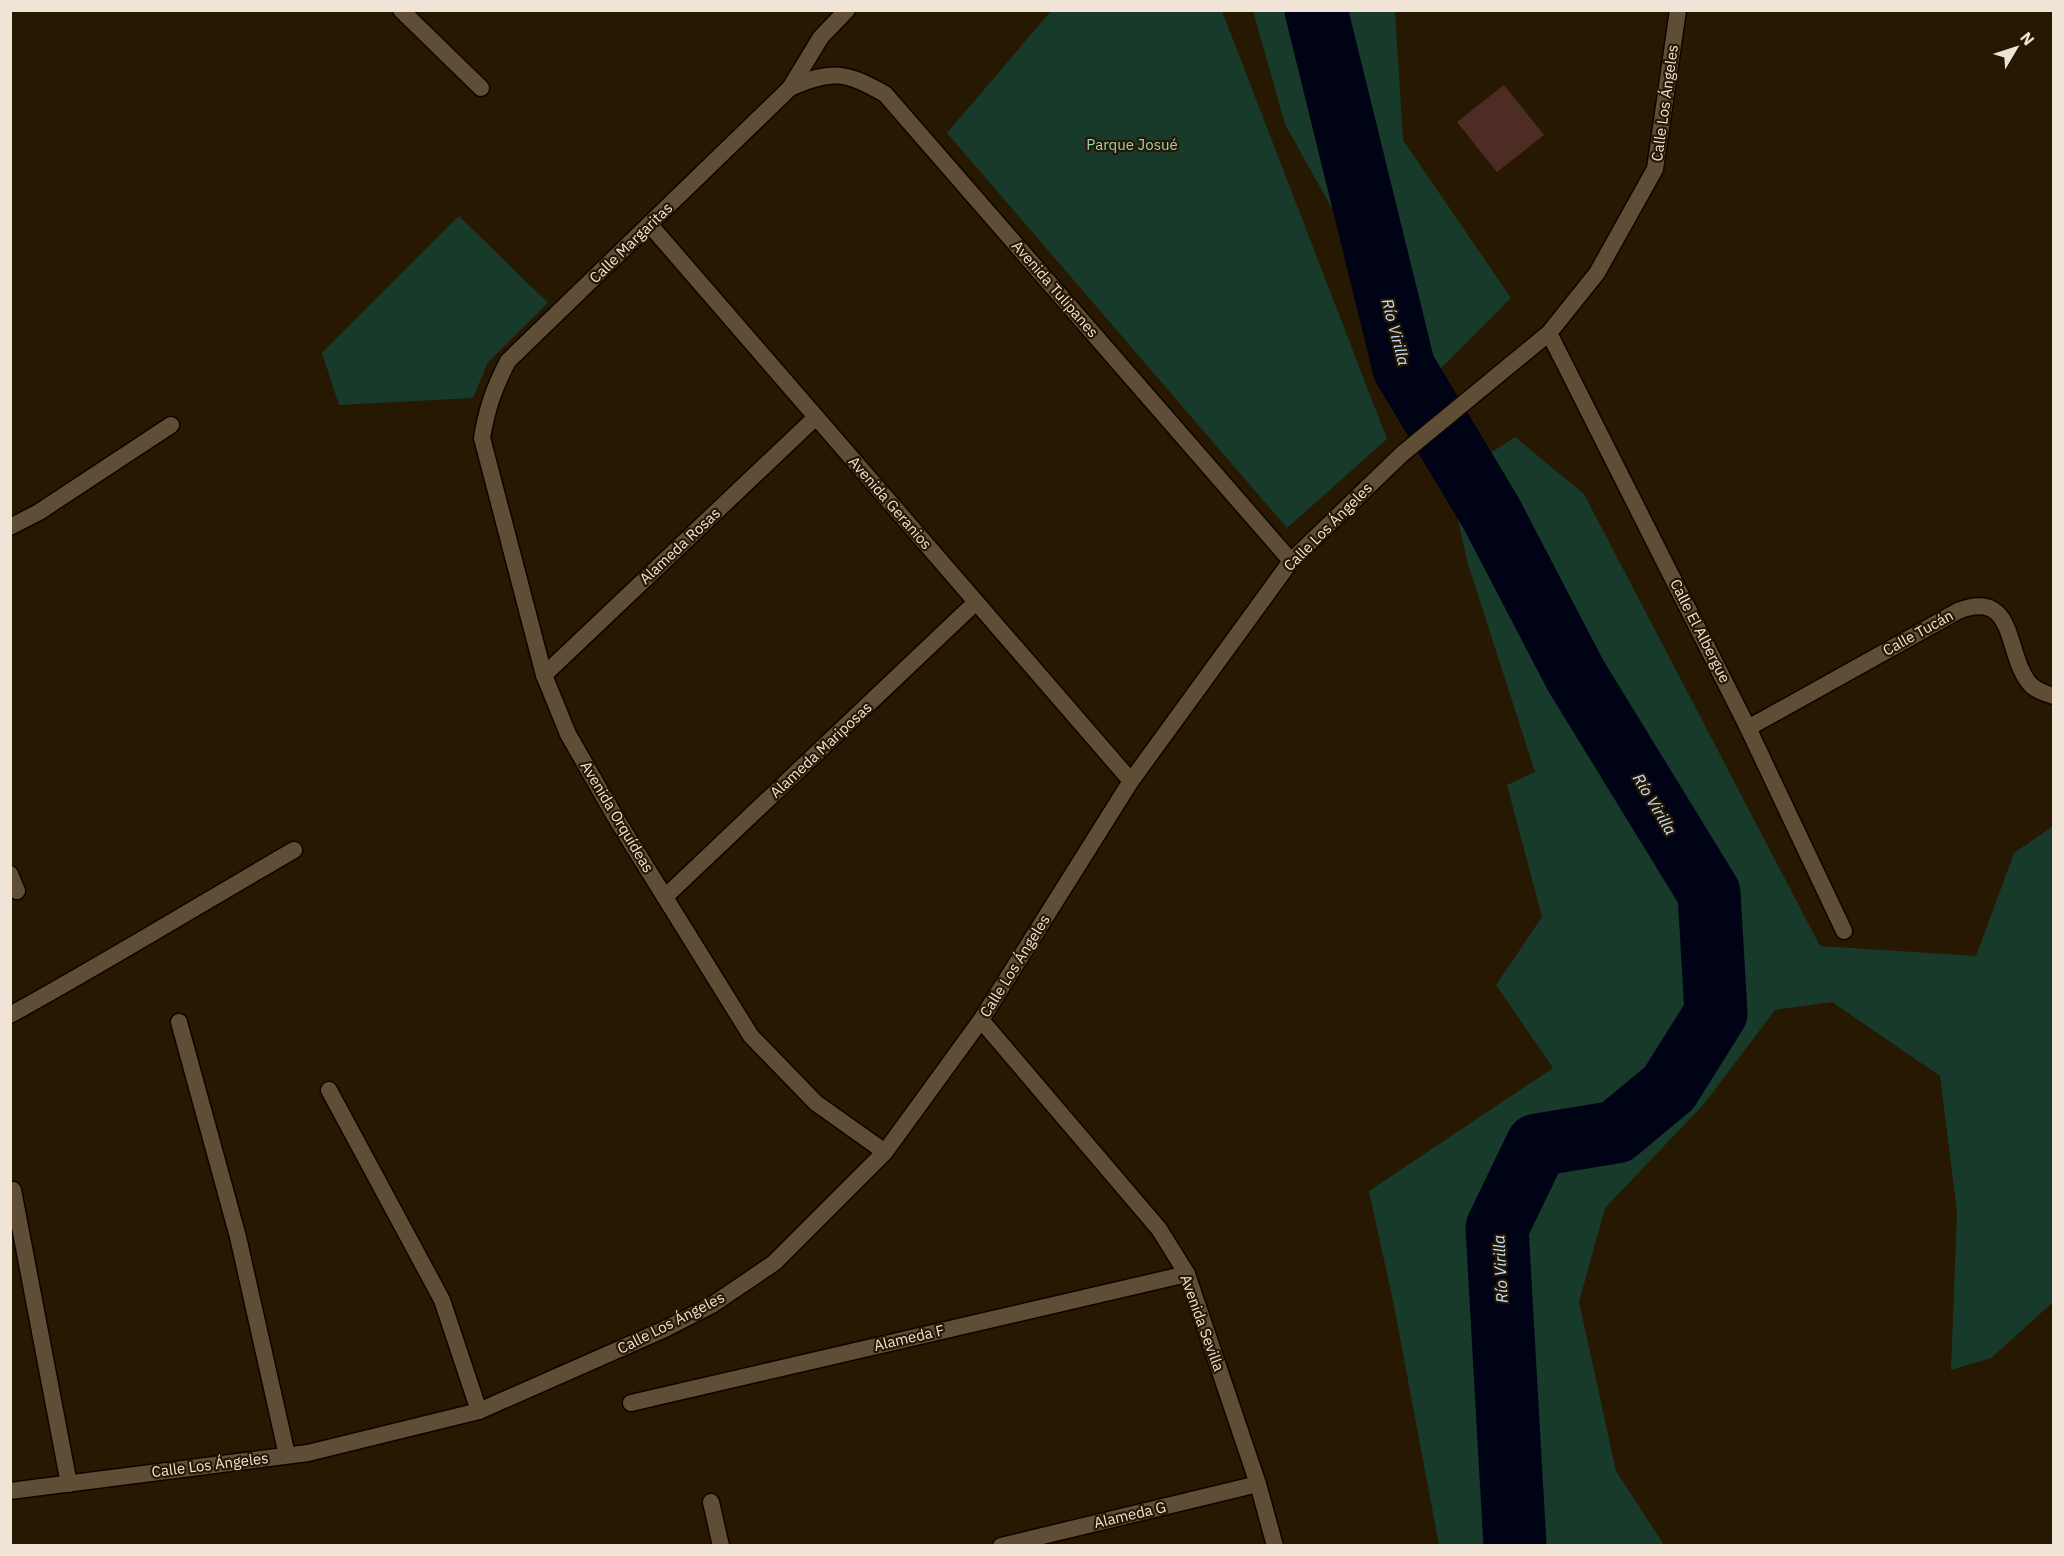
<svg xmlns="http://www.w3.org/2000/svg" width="2064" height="1556" viewBox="0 0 2064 1556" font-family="'IBM Plex Sans',sans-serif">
<rect width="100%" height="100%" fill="#271802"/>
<!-- green -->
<path fill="#183a2b" d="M 1051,11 L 1222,11 L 1387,439 L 1287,528 L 947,133 Z
M 1253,11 L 1395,11 L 1403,140 L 1511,298 L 1428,381 L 1285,124 Z
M 459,216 L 548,303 L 488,362 L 473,398 L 339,405 L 322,353 Z
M 1515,437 L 1584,494 L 1820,946 L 1976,956 L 2014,853 L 2053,826 L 2053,1302 L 1991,1358 L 1951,1370 L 1957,1212 L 1940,1076 L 1832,1002 L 1775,1010 L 1704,1104 L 1605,1208 L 1579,1302 L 1616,1471 L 1664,1545 L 1439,1545 L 1394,1306 L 1369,1191 L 1553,1068 L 1496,985 L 1542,917 L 1507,785 L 1535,772 L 1468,564 L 1449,480 Z"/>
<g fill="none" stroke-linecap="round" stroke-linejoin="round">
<!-- river -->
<path stroke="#000316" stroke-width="63" d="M 1316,10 L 1404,368 L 1491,513 L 1576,676 L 1709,893 L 1716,1013 L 1669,1088 L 1616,1132 L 1537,1145 L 1497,1228 L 1515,1546"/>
</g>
<!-- building -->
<path fill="#4d2c24" d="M 1504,85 L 1544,135 L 1497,172 L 1457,122 Z"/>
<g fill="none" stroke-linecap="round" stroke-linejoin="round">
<!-- service casing -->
<g stroke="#0f0300" stroke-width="19">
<path id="service" d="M 790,88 L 821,37 L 847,10
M 10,527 L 39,512 L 171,425
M 544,675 L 816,417
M 1748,728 L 1958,611 C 2019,587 2004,659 2032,686 C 2038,691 2046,694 2054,696
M 10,874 L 17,891
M 665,897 L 976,602
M 10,1015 C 106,962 199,905 294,850
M 179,1022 L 238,1237 L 287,1455
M 329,1090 L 442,1300 L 479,1411
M 13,1190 L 69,1484
M 631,1403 L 1187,1274
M 1001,1546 L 1258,1484"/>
</g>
<!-- minor casing -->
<g stroke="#0f0300" stroke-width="19">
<path id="minor" d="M 401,10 L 481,88
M 650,225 L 1131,781
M 1549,333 L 1748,728 L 1844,931
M 981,1020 L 1159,1229 L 1187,1274 L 1258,1484 L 1275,1546
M 885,1152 L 816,1103 L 751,1036 L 617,820 L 568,734 L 544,675 L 482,438 C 487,408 494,388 508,361 L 790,88 C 832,69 846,72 885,94 L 1291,561
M 10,1491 L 308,1453 L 479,1411 L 665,1329 L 712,1305 L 774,1263 L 885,1152 L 981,1020 L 1131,781 L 1291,561 L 1402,454 L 1549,333 L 1597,273 L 1655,169 L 1678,10
M 711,1502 L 721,1546"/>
</g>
<!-- service -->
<use href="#service" stroke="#5f4d35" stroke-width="16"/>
<!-- minor -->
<use href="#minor" stroke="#5f4d35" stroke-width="16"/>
</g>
<g text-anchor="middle" stroke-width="4.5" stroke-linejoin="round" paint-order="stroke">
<!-- street labels -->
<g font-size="15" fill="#efe4d6" stroke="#271802">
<text transform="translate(1665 103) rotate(-82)" y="5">Calle Los Ángeles</text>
<text transform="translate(631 243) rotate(-44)" y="5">Calle Margaritas</text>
<text transform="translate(1055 289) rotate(49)" y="5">Avenida Tulipanes</text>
<text transform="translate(890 503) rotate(49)" y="5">Avenida Geranios</text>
<text transform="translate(1328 527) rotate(-45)" y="5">Calle Los Ángeles</text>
<text transform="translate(680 546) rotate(-43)" y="5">Alameda Rosas</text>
<text transform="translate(1700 631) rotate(63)" y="5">Calle El Albergue</text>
<text transform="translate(1918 633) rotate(-29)" y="5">Calle Tucán</text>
<text transform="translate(821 750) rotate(-43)" y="5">Alameda Mariposas</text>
<text transform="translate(617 817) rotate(59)" y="5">Avenida Orquídeas</text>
<text transform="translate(1015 966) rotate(-58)" y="5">Calle Los Ángeles</text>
<text transform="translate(671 1323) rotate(-27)" y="5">Calle Los Ángeles</text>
<text transform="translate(1202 1323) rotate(70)" y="5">Avenida Sevilla</text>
<text transform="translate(909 1338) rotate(-13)" y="5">Alameda F</text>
<text transform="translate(210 1465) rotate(-7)" y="5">Calle Los Ángeles</text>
<text transform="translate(1130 1515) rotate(-13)" y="5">Alameda G</text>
</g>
<!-- park labels -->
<g font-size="15" fill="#94d7b7" stroke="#271802">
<text x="1132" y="150">Parque Josué</text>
</g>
<!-- water labels -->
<g font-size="16" font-style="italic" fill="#c6e0fd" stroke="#271802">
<text transform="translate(1396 332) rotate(75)" y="6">Río Virilla</text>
<text transform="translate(1655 804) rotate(59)" y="6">Río Virilla</text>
<text transform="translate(1500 1269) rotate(-93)" y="6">Río Virilla</text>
</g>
</g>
<!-- border -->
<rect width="2064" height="1556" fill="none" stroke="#efe4d6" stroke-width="24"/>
<!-- north arrow -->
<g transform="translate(2016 48) rotate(51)" stroke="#271802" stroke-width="4.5" paint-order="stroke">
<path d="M0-4.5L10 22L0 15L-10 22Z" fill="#efe4d6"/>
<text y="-9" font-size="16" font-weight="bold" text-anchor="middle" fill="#efe4d6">N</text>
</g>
</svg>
